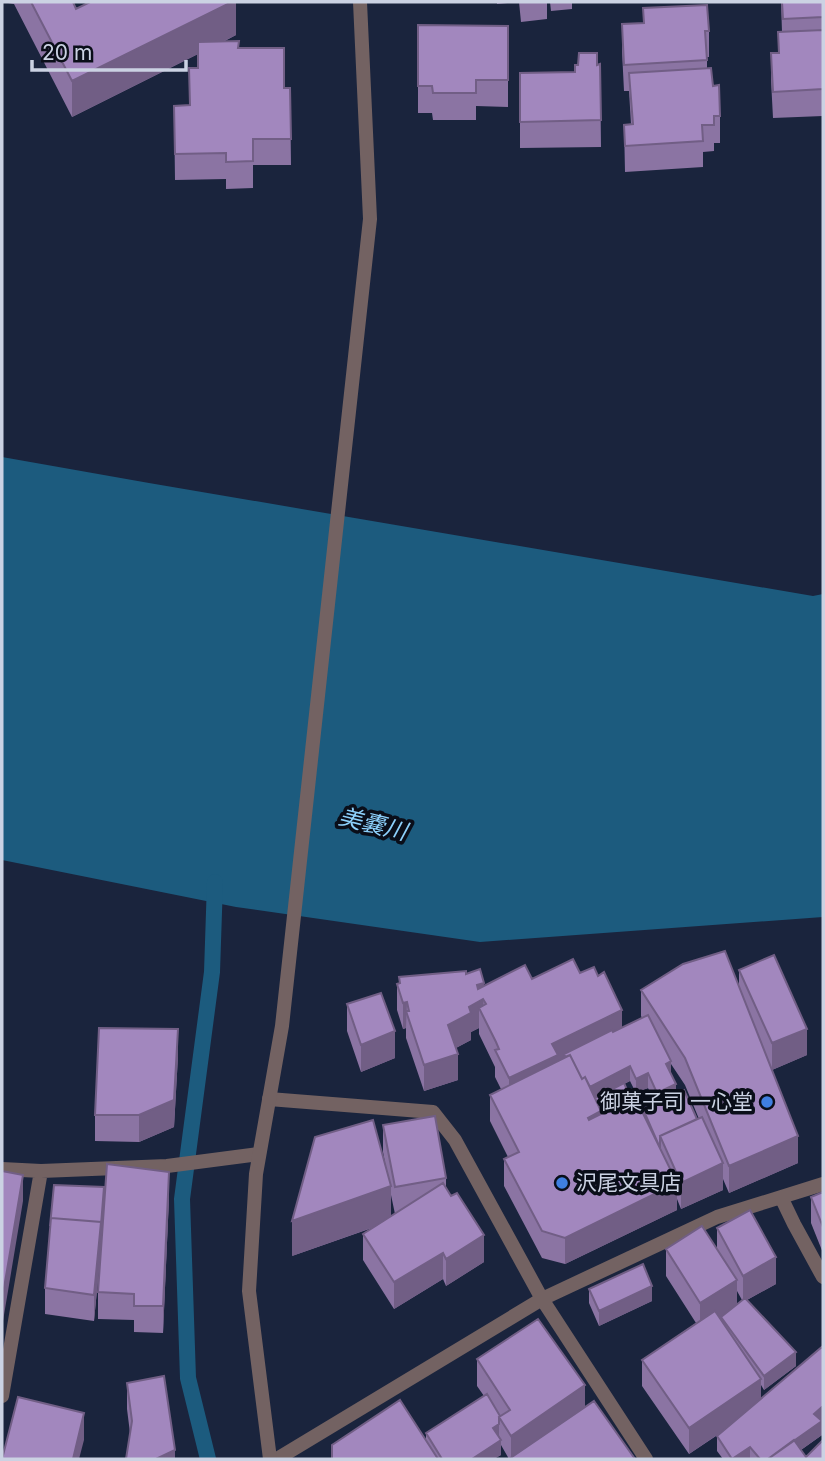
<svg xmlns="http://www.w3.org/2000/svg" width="825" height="1461" viewBox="0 0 825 1461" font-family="Inter,'Noto Sans JP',sans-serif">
<rect width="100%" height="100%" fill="#1a243d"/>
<!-- water -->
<path fill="#1c5b7e" d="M 2,457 L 149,483 L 813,596 L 823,594 L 823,917 L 480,942 L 236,907 L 2,860 Z"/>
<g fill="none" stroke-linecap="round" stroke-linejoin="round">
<!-- stream -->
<path stroke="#1c5b7e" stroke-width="16" d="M 208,1459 L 188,1378 L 182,1199 L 212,972 L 215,882"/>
<!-- minor -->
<path stroke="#736262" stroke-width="14" d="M 269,1099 L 433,1112 L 455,1140 L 542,1299 L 646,1459
M 2,1169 L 41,1171 L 167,1166 L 259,1154
M 781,1197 L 794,1224 L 823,1277
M 2,1396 L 41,1171
M 277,1459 L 542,1299 L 717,1217 L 823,1184"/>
<!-- tertiary -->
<path stroke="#736262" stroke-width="14" d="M 270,1459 L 249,1291 L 256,1174 L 282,1026 L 370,219 L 360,2"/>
</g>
<!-- wall -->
<path fill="#8b74a3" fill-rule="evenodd" d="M 2,2 L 73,2 L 76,9 L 88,3 L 81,2 L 236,2 L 236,35 L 223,42 L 239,48 L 284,88 L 290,88 L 291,165 L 253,165 L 253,188 L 226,189 L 226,179 L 175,180 L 174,106 L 189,105 L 198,68 L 198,54 L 72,117 L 14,4 Z
M 497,2 L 518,2 L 497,4 Z
M 519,2 L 547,2 L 547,19 L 521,22 Z
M 550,2 L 572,2 L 572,9 L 551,11 Z
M 781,2 L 823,2 L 823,116 L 773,118 L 771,80 L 771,53 L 778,53 L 778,32 L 782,32 Z
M 643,8 L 709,31 L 709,57 L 707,57 L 707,68 L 720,116 L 720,143 L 714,143 L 714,151 L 703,152 L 703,167 L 625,172 L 624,125 L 631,124 L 629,91 L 624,91 L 622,51 L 622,24 L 643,23 Z
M 418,25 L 508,26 L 508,107 L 476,106 L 476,120 L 433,120 L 432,113 L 418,113 Z
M 600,64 L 601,147 L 520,148 L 520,73 L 575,72 Z
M 739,970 L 807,1055 L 772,1070 L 798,1163 L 729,1193 L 723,1179 L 723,1190 L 681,1209 L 677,1199 L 677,1210 L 565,1264 L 542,1258 L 504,1186 L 504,1159 L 508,1157 L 490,1121 L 490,1095 L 501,1089 L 495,1077 L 495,1067 L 479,1034 L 479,1028 L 471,1032 L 471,1040 L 456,1048 L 458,1080 L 424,1091 L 406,1038 L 406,1028 L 403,1029 L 397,1010 L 397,984 L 399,984 L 399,977 L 466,974 L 484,985 L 580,973 L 622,1028 L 642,1018 L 641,1016 L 641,990 L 739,987 ZM 671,1064 L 685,1085 L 699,1119 L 697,1119 L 676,1094 L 671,1074 ZM 630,1081 L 636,1093 L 648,1088 L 655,1103 L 643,1109 L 643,1113 L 631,1099 L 624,1084 Z
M 347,1004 L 395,1058 L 361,1072 L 347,1031 Z
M 178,1056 L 174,1127 L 139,1142 L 95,1141 L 95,1115 Z
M 383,1125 L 446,1178 L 446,1187 L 484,1262 L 446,1286 L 443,1279 L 394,1309 L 363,1260 L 363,1234 L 372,1228 L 292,1256 L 386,1168 L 383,1152 ZM 391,1195 L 395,1214 L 391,1216 Z
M 823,1192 L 823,1253 L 811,1223 L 811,1197 Z
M 169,1198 L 163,1333 L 134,1332 L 134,1320 L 98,1319 L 98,1292 Z
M 104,1201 L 101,1249 L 94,1321 L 45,1314 L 45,1288 Z
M 717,1228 L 776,1284 L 747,1300 L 796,1366 L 764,1390 L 761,1385 L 761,1399 L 823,1346 L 823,1439 L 823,1421 L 822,1422 L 822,1435 L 801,1450 L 806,1457 L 823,1459 L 723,1459 L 717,1451 L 717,1436 L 722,1432 L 689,1454 L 642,1386 L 642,1360 L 696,1323 L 666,1276 L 666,1249 L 717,1249 ZM 737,1291 L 742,1300 L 737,1305 Z
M 589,1289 L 652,1301 L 599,1326 L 589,1303 Z
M 477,1359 L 585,1407 L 509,1459 L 501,1445 L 501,1455 L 495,1458 L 495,1459 L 332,1459 L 426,1440 L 426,1433 L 484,1396 L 477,1386 Z
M 127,1383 L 175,1459 L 130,1433 L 127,1409 Z"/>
<!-- shaded-wall -->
<path fill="#715e85" d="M 232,2 L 236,2 L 236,35 L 72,117 L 72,81 Z
M 484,983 L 483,1017 L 479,1008 L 479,1028 L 471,1032 L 471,1040 L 448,1052 L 448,1025 L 469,1007 L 477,985 Z
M 407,1002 L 406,1028 L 403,1029 L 403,1003 Z
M 622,1010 L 622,1036 L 564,1054 L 564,1065 L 509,1105 L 509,1078 L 552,1044 Z
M 178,1029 L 178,1056 L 174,1127 L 139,1142 L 139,1115 Z
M 807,1029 L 807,1055 L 772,1070 L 772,1043 Z
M 395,1031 L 395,1058 L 361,1072 L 361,1045 Z
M 458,1054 L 458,1080 L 424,1091 L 424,1065 Z
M 671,1061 L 671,1076 L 666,1064 Z
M 630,1066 L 630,1081 L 582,1105 L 582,1091 Z
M 648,1073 L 648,1088 L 636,1093 L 636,1079 Z
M 676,1084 L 676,1098 L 657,1108 L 657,1093 Z
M 601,1111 L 601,1137 L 588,1118 Z
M 798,1136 L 798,1163 L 729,1193 L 729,1166 Z
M 723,1163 L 723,1190 L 681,1209 L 681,1183 Z
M 169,1172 L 169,1198 L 163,1333 L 163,1306 Z
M 23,1175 L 23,1201 L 2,1327 L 2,1300 Z
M 677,1183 L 677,1210 L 565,1264 L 565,1238 Z
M 391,1186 L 391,1221 L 292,1256 L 292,1221 Z
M 104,1187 L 101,1249 L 94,1321 L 94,1295 Z
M 484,1235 L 484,1262 L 446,1286 L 446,1259 Z
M 443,1253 L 443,1279 L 394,1309 L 394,1282 Z
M 776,1257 L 776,1284 L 743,1302 L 743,1276 Z
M 737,1280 L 737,1307 L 700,1330 L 700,1303 Z
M 652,1286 L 652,1301 L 599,1326 L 599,1311 Z
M 796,1352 L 796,1366 L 764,1390 L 764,1376 Z
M 761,1379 L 761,1405 L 689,1454 L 689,1428 Z
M 585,1385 L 585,1412 L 511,1459 L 511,1436 Z
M 823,1406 L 822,1435 L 788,1459 L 768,1459 Z
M 84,1413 L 84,1440 L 79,1459 L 73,1459 Z
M 499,1424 L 499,1439 L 493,1428 Z
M 501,1440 L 501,1455 L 494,1459 L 472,1459 Z
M 750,1447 L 750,1459 L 732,1459 Z
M 175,1450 L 175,1459 L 156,1459 Z"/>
<!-- building -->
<path fill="#a287be" stroke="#715e85" stroke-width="2" d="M 31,2 L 73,2 L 76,9 L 90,2 L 232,2 L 72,81 Z
M 782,2 L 823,2 L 823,17 L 783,19 Z
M 707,5 L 709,31 L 705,31 L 707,60 L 624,65 L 622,24 L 644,23 L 643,8 Z
M 418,25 L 508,26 L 508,80 L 476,80 L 476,93 L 433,93 L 432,86 L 418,86 Z
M 823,30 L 823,89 L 773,92 L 771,53 L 779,53 L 778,32 Z
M 239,41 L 238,48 L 284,48 L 284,88 L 290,88 L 291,139 L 253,139 L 253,161 L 226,162 L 226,153 L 175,154 L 174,106 L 190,105 L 189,68 L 198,68 L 198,42 Z
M 579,53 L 597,53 L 597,65 L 600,64 L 601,120 L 520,122 L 520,73 L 575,72 L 575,65 L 578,65 Z
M 711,68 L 713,86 L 719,85 L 720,116 L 714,116 L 714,125 L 702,125 L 703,141 L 625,146 L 624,125 L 633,124 L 629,73 Z
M 725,951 L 798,1136 L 729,1166 L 685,1058 L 641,990 L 683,964 Z
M 774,955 L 807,1029 L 772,1043 L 739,970 Z
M 573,959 L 580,973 L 594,967 L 598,976 L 604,972 L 622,1010 L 552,1044 L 558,1055 L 509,1078 L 495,1050 L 499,1049 L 496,1042 L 479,1008 L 486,1004 L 483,999 L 469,1007 L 471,1013 L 448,1025 L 458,1054 L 424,1065 L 406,1011 L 409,1011 L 407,1002 L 403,1003 L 397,984 L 400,983 L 399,977 L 466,971 L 466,974 L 480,969 L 484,983 L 477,985 L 478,989 L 525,965 L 532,979 Z
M 381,993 L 395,1031 L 361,1045 L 347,1004 Z
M 648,1015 L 671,1061 L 666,1064 L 676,1084 L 657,1093 L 648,1073 L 636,1079 L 630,1066 L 590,1087 L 585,1077 L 582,1079 L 570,1055 L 565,1057 L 564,1054 L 612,1030 L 613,1032 Z
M 99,1028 L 178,1029 L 174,1100 L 139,1115 L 95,1115 Z
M 570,1055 L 582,1079 L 585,1077 L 601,1111 L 588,1118 L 589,1120 L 635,1097 L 677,1183 L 565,1238 L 542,1231 L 504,1159 L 519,1152 L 490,1095 Z
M 624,1083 L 631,1099 L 601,1114 L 601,1111 L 595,1098 Z
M 684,1090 L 697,1119 L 660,1136 L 660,1148 L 643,1109 Z
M 435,1116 L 446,1178 L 395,1187 L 383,1125 Z
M 702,1117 L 723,1163 L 681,1183 L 660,1136 Z
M 373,1120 L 391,1186 L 292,1221 L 315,1137 Z
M 107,1164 L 169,1172 L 163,1306 L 134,1306 L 134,1294 L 98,1292 Z
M 2,1171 L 23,1175 L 2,1300 Z
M 443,1183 L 451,1196 L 457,1193 L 484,1235 L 446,1259 L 443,1253 L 394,1282 L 363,1234 Z
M 54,1185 L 104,1187 L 101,1225 L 101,1222 L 51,1218 L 50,1226 Z
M 823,1192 L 823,1227 L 811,1197 Z
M 750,1210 L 776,1257 L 743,1276 L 717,1228 Z
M 51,1218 L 101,1222 L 94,1295 L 45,1288 Z
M 702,1226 L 737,1280 L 700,1303 L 666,1249 Z
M 643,1264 L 652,1286 L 599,1311 L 589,1289 Z
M 745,1298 L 796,1352 L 764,1376 L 721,1317 Z
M 715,1311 L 761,1379 L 689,1428 L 642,1360 Z
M 538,1319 L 585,1385 L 511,1436 L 499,1417 L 510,1410 L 477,1359 Z
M 823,1346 L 823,1406 L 814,1414 L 822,1421 L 768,1459 L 760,1459 L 750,1447 L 732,1459 L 717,1436 Z
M 164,1376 L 175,1450 L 156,1459 L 126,1459 L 132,1421 L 127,1383 Z
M 487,1394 L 500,1416 L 499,1417 L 499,1424 L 493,1428 L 501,1440 L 472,1459 L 442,1459 L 426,1433 Z
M 18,1397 L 84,1413 L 73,1459 L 2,1459 Z
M 400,1400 L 438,1459 L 332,1459 L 332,1445 Z
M 594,1401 L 635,1459 L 509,1459 Z
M 794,1440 L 806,1457 L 823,1440 L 823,1459 L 768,1459 Z"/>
<!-- markers -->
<g fill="#3f7fe0" stroke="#0a0e19" stroke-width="2.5">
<circle cx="767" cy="1102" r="7"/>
<circle cx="562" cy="1183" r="7"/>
</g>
<g text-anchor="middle" stroke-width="7" stroke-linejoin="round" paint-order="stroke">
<!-- poi labels -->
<g font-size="21" fill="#cbd2e3" stroke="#0a0e19" text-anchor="end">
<text x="753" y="1109">御菓子司 一心堂</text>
<text x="576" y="1190" text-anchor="start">沢尾文具店</text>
</g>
<!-- water labels -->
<g font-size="23" font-style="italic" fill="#8dd1fc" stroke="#0a0e19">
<text transform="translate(373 824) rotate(14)" y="8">美嚢川</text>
</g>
</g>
<!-- border -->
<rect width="825" height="1461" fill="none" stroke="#cbd2e3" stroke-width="7"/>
<!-- scale -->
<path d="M32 60v10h154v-10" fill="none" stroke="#cbd2e3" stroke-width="3.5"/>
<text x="42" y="60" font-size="21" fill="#cbd2e3" stroke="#0a0e19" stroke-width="5" paint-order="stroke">20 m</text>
</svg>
